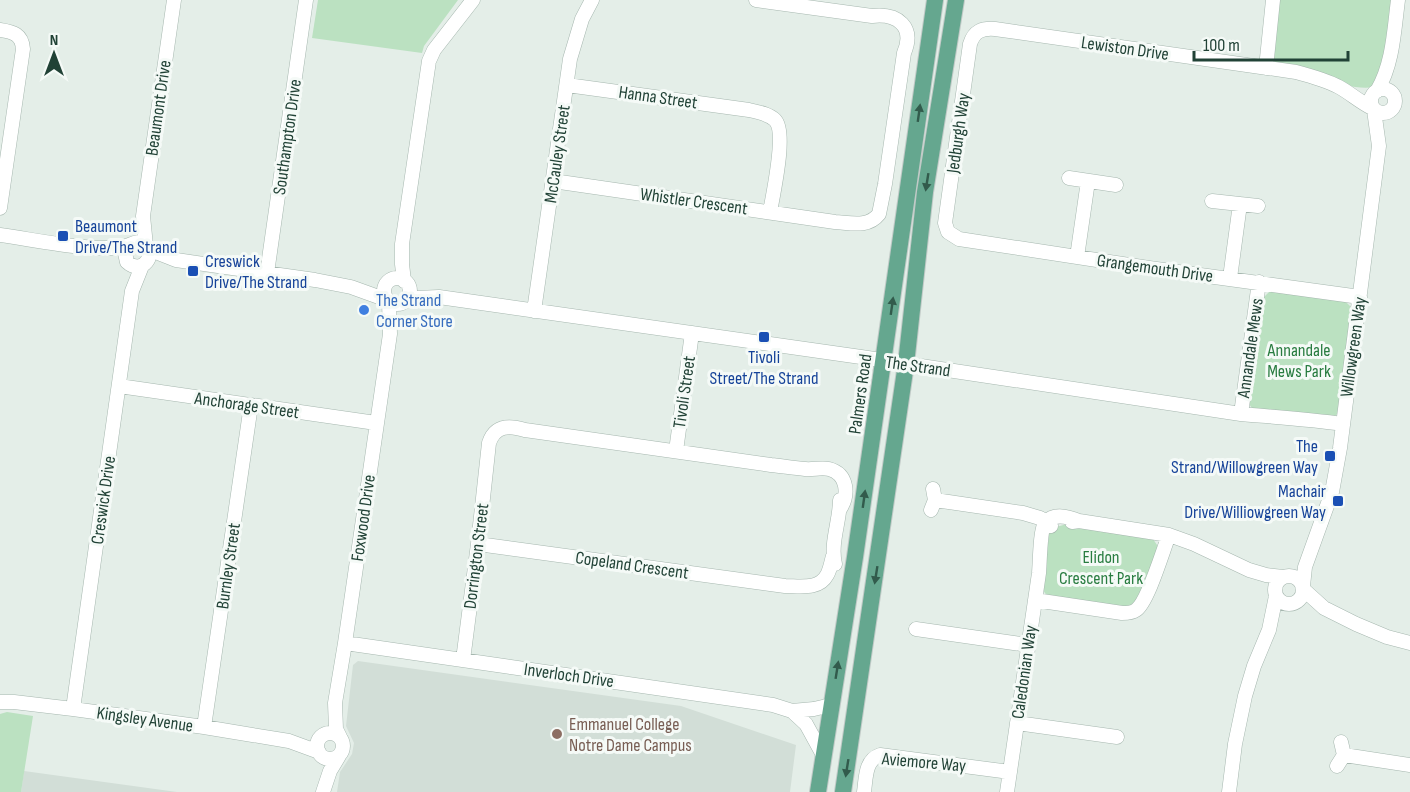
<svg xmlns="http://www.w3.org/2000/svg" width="1410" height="792" viewBox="0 0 1410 792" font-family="'Sofia Sans Condensed',sans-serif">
<rect width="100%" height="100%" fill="#e4eee8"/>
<!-- built -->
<path fill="#d2ded7" d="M 358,661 L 681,706 L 796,745 L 790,792 L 337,792 L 340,772 L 352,754 L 354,743 L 346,726 L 353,665 Z
M 24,771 L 177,792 L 21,792 Z"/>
<!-- green -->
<path fill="#bbe1c1" d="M 318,0 L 458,0 L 424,46 L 422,53 L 312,38 Z
M 1278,0 L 1392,0 L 1385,60 L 1373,87 C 1351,92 1299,70 1276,63 L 1273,58 Z
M 1273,291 L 1345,301 L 1351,307 L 1338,413 L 1333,418 L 1257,410 L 1252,408 L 1249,404 L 1261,300 L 1269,292 Z
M 1067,524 L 1153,539 L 1157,545 L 1158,551 L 1140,598 L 1131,608 L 1047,596 L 1043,590 L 1049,534 L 1056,527 Z
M 7,712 L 33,716 L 21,792 L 0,792 L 0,714 Z"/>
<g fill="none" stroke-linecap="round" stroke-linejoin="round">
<!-- minor casing -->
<g stroke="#a6b7af" stroke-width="15">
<path id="minor" d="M 0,30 C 13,32 22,34 23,49 L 0,208
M 1266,68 L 1273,0
M 567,85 L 749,110 C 758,112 769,114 775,120 C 787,132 773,194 770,212
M1371 101a12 12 0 1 1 24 0a12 12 0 1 1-24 0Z
M 1377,91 C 1393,64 1394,31 1398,0
M 1069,178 L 1116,185
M 553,181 L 835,222 C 851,223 868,228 879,214 L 885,184 L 904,53 C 915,27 898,13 872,16 L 756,0
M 1212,201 L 1258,206
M 0,235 C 36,240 76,249 112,248 C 117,248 122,248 126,246 C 133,244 137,240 144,244 C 158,254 142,276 127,262 L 125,253 L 128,246
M 146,246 L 143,216 L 174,0
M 148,249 L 176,260 L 315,280 L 351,287 L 387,300
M 1077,257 L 1088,181
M 267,273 L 306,0
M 1230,278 L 1240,204
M384 291a13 13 0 1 1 26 0a13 13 0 1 1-26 0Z
M 404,281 L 402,264 L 402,244 L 429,61 L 434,50 L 473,0
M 1360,297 L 1149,268 L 959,239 L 948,232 L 945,223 L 970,44 C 974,31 982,28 995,29 L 1296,72 C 1311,76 1326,80 1339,87 C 1350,93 1360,102 1372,108
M 405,301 L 417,298 L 439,297 L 861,357 L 1241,414 C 1275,417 1309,419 1343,424
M 534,311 L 570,59 L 582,19 L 592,0
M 119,386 L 376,423
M 1241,414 L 1259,282
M 676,451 L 692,333
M 935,500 L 1023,513 L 1040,518 L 1051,526
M 931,510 L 935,500 L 933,489
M 1072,522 L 1079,521 L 1169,535 L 1194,544 L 1249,570 L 1266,575 L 1283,577
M 478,544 L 785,586 C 800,586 819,590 827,575 C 830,570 831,563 833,556
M 835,564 C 830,543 840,521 840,500
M1275 590a14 14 0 1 1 28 0a14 14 0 1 1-28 0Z
M 1303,586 L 1305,567 L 1332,492 L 1340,448 L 1379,146 L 1374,110
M 1303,589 L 1324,608 L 1356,624 L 1387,637 L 1410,643
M 1035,600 L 1122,613 C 1127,613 1132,613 1136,610 C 1148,602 1163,550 1169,535
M 916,629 L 1028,645
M 345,643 L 773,705 L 792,711 L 814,709 L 831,705
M 463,660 L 478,544 L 489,443 C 495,425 509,425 525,430 L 771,465 C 782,466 793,468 805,469 C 813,470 821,467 829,469 C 848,474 849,495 840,509
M 0,702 L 14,702 L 73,709 L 204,727 L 289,741 L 319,752
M 73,709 L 132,291 L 142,266
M 792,711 L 806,724 L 823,755
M 1017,723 L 1117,737
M 204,727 L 251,405
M317 746a13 13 0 1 1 26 0a13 13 0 1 1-26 0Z
M 340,737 L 336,729 L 335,703 L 345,643 L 390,334 L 389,302
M 1344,755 L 1410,765
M 1337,766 L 1344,755 L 1341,742
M 323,792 L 330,771 L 339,756
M 864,792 C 866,778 865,760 880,755 L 1010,772
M 1007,792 C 1017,719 1029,646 1039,573 C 1040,562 1040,530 1045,523 C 1054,512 1069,517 1079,521
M 1229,792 L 1235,744 L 1245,696 L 1254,666 L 1269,630 L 1276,596"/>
</g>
<!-- major casing -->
<g stroke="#c1cac7" stroke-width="18">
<path id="major" d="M 818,792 L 855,557 L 935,0
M 843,792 L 906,364 L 925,192 L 956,0"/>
</g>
<!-- minor -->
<use href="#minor" stroke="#fff" stroke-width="14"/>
<!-- major -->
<use href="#major" stroke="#65a78f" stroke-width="16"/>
</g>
<!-- one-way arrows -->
<defs><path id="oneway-solid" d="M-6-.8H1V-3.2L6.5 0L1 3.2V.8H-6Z" transform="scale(1.5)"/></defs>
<g fill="#325b4c">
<use href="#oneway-solid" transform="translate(919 113) rotate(-82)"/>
<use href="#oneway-solid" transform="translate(927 182) rotate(99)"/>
<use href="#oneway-solid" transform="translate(892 306) rotate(-82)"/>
<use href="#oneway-solid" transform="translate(864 499) rotate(-82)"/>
<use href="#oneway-solid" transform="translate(876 575) rotate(99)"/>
<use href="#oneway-solid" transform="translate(837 670) rotate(-81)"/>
<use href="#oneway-solid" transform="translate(847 768) rotate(99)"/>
</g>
<!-- markers -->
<g fill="#1a4fb4" stroke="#f5faf7" stroke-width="2">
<rect x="57" y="230" width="12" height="12" rx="3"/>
<rect x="187" y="265" width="12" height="12" rx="3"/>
<rect x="758" y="331" width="12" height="12" rx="3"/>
<rect x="1324" y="450" width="12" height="12" rx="3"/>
<rect x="1332" y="495" width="12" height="12" rx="3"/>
</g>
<circle fill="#3f7fe0" stroke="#f5faf7" stroke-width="2" cx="364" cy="310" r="6"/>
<circle fill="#8d6e63" stroke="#f5faf7" stroke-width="2" cx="557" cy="734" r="6"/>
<g text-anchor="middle" stroke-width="6" stroke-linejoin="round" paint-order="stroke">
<!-- street labels -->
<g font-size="18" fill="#214236" stroke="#f5faf7">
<text transform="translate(1125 48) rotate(8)" y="6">Lewiston Drive</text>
<text transform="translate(658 97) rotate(8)" y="6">Hanna Street</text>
<text transform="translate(158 108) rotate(-82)" y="6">Beaumont Drive</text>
<text transform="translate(958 133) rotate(-82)" y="6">Jedburgh Way</text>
<text transform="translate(287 137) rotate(-82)" y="6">Southampton Drive</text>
<text transform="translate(557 154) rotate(-82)" y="6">McCauley Street</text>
<text transform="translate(694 201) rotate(8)" y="6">Whistler Crescent</text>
<text transform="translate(1155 268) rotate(8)" y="6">Grangemouth Drive</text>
<text transform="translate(1353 347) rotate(-82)" y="6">Willowgreen Way</text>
<text transform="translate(1250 348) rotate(-82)" y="6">Annandale Mews</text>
<text transform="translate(918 366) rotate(8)" y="6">The Strand</text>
<text transform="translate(684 392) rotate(-82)" y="6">Tivoli Street</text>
<text transform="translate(860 394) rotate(-82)" y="6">Palmers Road</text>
<text transform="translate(247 405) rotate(8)" y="6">Anchorage Street</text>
<text transform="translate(103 500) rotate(-82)" y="6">Creswick Drive</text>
<text transform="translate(363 518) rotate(-82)" y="6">Foxwood Drive</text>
<text transform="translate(476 556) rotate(-83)" y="6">Dorrington Street</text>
<text transform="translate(632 565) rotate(8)" y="6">Copeland Crescent</text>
<text transform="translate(228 566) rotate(-82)" y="6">Burnley Street</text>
<text transform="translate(1024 672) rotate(-82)" y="6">Caledonian Way</text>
<text transform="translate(569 675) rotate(8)" y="6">Inverloch Drive</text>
<text transform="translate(145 719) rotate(8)" y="6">Kingsley Avenue</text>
<text transform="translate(924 762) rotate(5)" y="6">Aviemore Way</text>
</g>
<!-- transit labels -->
<g font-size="18" fill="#164399" stroke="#f5faf7" text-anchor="start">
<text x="75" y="232">Beaumont<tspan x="75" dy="21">Drive/The Strand</tspan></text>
<text x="205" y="267">Creswick<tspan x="205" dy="21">Drive/The Strand</tspan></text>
<text x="764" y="363" text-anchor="middle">Tivoli<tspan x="764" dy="21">Street/The Strand</tspan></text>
<text x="1318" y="452" text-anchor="end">The<tspan x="1318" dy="21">Strand/Willowgreen Way</tspan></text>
<text x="1326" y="497" text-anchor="end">Machair<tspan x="1326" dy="21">Drive/Williowgreen Way</tspan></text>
</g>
<!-- shop labels -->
<g font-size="18" fill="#366cbe" stroke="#f5faf7" text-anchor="start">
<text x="376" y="306">The Strand<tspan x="376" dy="21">Corner Store</tspan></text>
</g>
<!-- park labels -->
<g font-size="18" fill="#287c40" stroke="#f5faf7">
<text x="1299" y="356">Annandale<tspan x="1299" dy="21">Mews Park</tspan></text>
<text x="1101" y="563">Elidon<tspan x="1101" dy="21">Crescent Park</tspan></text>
</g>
<!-- education labels -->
<g font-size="18" fill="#785e54" stroke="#f5faf7" text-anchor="start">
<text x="569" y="730">Emmanuel College<tspan x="569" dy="21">Notre Dame Campus</tspan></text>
</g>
</g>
<!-- north arrow -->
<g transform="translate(54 54)" stroke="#f5faf7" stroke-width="4.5" paint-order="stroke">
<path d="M0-4.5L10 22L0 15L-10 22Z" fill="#214236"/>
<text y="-9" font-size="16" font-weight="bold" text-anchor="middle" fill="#214236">N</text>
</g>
<!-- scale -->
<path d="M1194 51v9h154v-9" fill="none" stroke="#214236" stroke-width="3"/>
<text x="1203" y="51" font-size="18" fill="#214236" stroke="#f5faf7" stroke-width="4.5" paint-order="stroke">100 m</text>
</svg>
